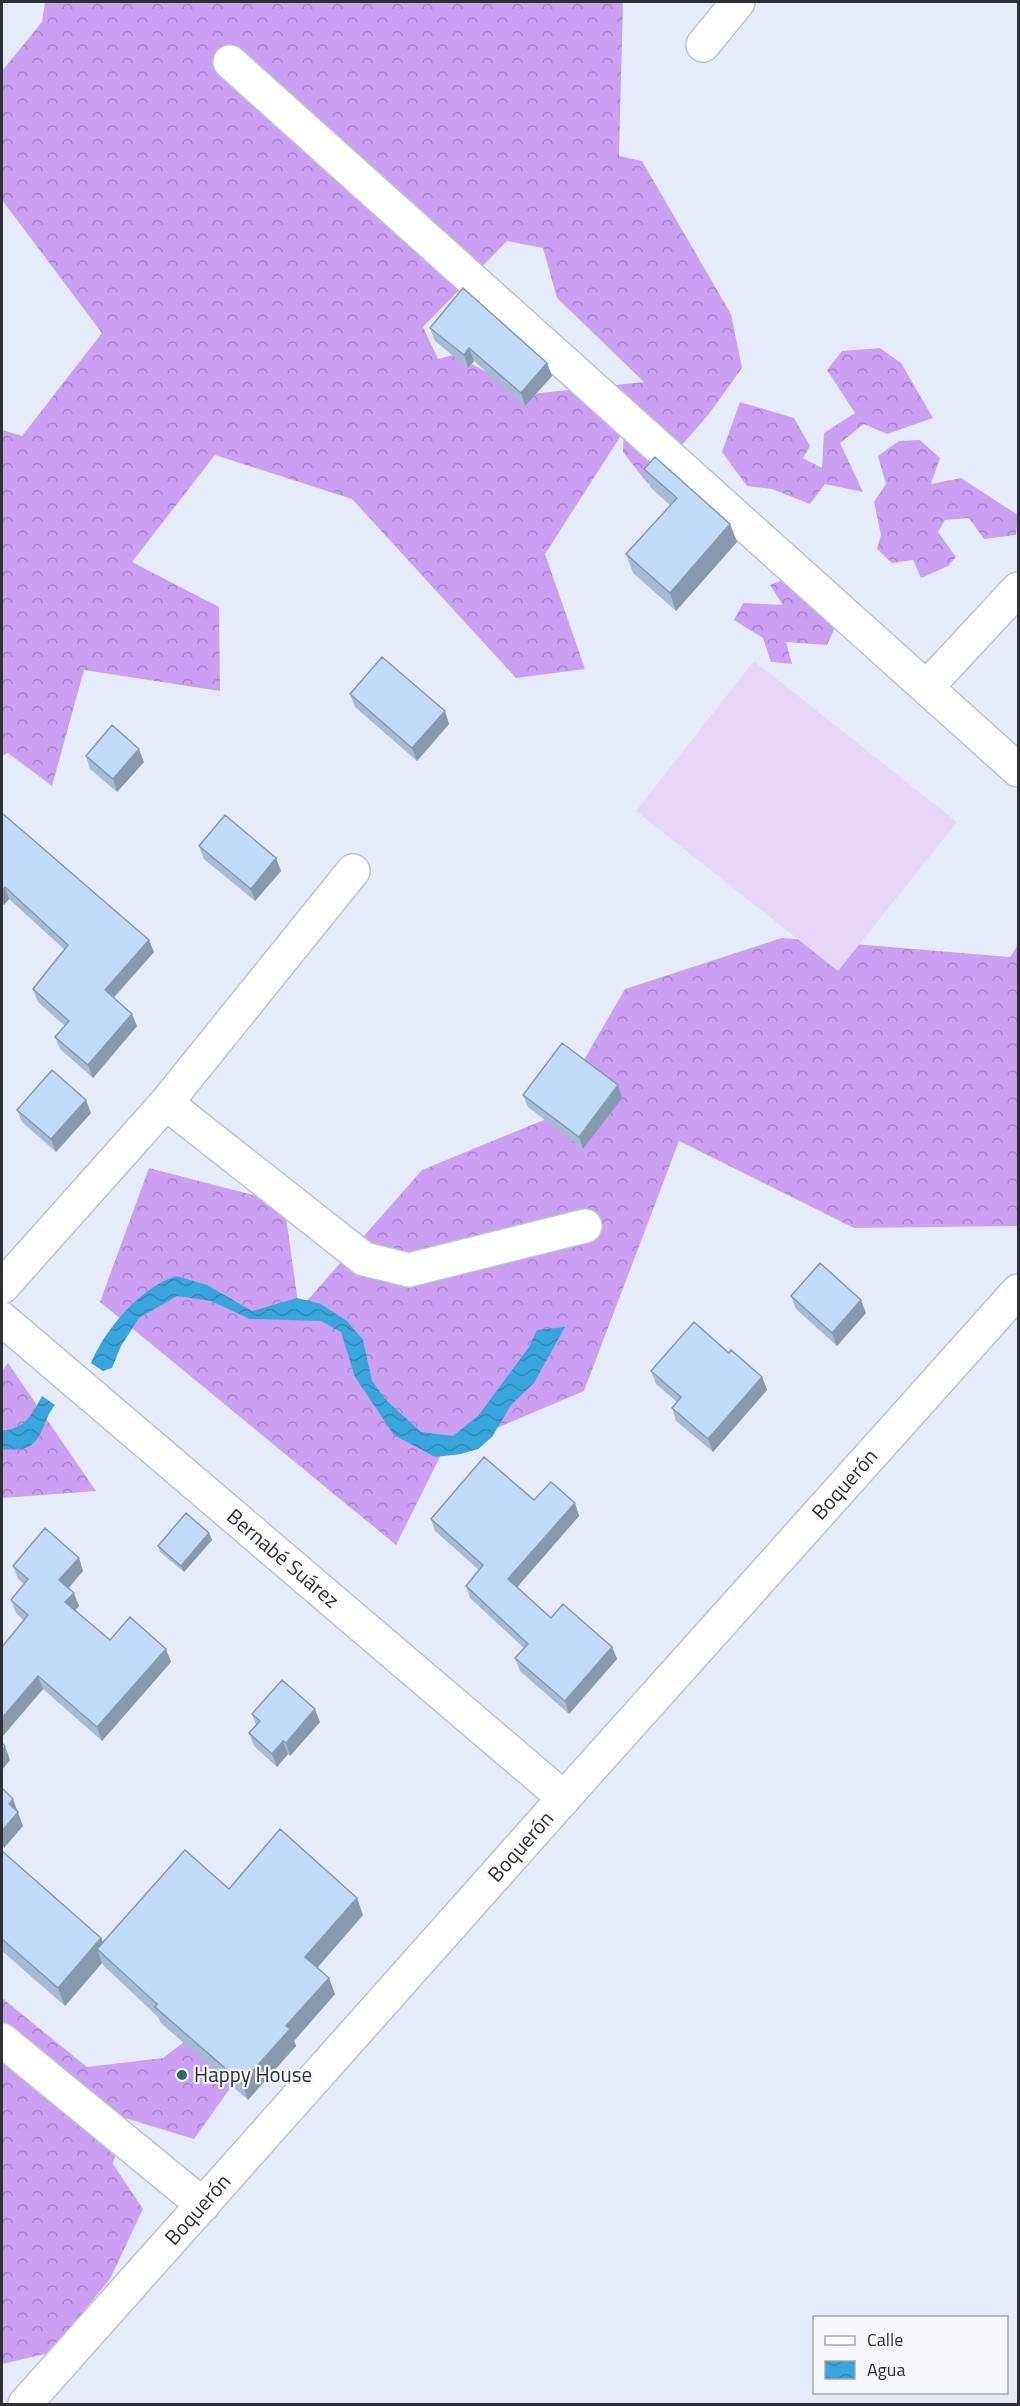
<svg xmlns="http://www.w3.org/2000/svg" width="1020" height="2406" viewBox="0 0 1020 2406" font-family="'Titillium Web',sans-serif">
<defs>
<pattern id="forest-crowns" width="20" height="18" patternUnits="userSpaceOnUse" patternTransform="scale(1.5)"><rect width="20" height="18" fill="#cba0f3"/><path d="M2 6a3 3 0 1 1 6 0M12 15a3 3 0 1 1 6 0" fill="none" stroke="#a583c6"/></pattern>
<pattern id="water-waves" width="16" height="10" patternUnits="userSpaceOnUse" patternTransform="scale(1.5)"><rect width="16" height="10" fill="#38a6dc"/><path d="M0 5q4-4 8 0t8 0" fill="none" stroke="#3088b3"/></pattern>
</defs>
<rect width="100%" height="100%" fill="#e6ebf9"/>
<!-- forest -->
<path fill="url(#forest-crowns)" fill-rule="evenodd" d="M 45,2 L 623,2 L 619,156 L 642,161 L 731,314 L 742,368 L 709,414 L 648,484 L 623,452 L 624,431 L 545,554 L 585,669 L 516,678 L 352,499 L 215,455 L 132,562 L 219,607 L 220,691 L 84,670 L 52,786 L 8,753 L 2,756 L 2,430 L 22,436 L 102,333 L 2,200 L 2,71 L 42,22 ZM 507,241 L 543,248 L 557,298 L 644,382 L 531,394 L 453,355 L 438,359 L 423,327 Z
M 880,348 L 901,363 L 933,418 L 887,434 L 864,424 L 840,443 L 863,492 L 825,484 L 810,504 L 772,489 L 747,486 L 722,452 L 740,402 L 794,418 L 810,446 L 803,458 L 822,468 L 824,433 L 855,413 L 827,370 L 842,351 Z
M 920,440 L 940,458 L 931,484 L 961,478 L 1018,515 L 1016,535 L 984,539 L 969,518 L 945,520 L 938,532 L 956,557 L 948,566 L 921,578 L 913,560 L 892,563 L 877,549 L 881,535 L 874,502 L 886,484 L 878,456 L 899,441 Z
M 798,574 L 842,613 L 827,645 L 786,642 L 792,664 L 771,662 L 763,638 L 734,620 L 743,603 L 783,605 L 770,585 Z
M 782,938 L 1010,957 L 1018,945 L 1018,1226 L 854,1228 L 679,1141 L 584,1391 L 443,1451 L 396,1545 L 100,1302 L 149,1168 L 284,1203 L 299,1310 L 422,1170 L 551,1117 L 625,989 Z
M 8,1363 L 96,1491 L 2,1498 L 2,1371 Z
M 2,1998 L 87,2067 L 163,2058 L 219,2016 L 251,2059 L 194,2139 L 125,2118 L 113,2164 L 143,2209 L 110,2279 L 49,2353 L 2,2364 Z"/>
<!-- pitch -->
<path fill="#e7d6f8" d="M 754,661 L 957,822 L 838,971 L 636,811 Z"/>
<!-- water -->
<path fill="url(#water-waves)" d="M 176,1276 L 207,1285 L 252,1311 L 297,1298 L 321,1304 L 347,1321 L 363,1340 L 372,1381 L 387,1401 L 421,1432 L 453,1436 L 478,1416 L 529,1347 L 537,1330 L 565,1327 L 534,1383 L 511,1405 L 492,1437 L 478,1449 L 461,1454 L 435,1457 L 394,1435 L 355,1377 L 341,1332 L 321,1321 L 250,1319 L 211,1301 L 177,1296 L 139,1318 L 121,1346 L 112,1368 L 103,1371 L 91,1363 C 105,1329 141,1287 176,1276 Z
M 42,1396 L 55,1405 C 42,1420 43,1446 21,1449 C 15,1450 8,1449 2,1450 L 2,1431 C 26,1428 31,1416 42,1396 Z"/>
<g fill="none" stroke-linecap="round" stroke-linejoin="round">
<!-- minor casing -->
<g stroke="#bec2d0" stroke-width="36">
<g id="minor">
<path d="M 703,45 L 738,2"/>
<path d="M 230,62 L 1018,770"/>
<path d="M 927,687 L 1018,589"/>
<path d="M 166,1103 L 364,1259 L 409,1270 L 585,1226"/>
<path d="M 2,1287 L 166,1103 L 353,871"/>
<path id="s1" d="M 2,1319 L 564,1798"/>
<path d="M 2,2040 L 203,2205"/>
<path id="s2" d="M 25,2404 L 564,1798 L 1018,1291"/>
</g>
</g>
<!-- minor -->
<use href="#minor" stroke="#fff" stroke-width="33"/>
</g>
<!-- wall -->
<path fill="#a6bbd5" d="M 430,328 L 547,363 L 552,376 L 525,406 L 474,361 L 468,368 L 435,341 Z
M 644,469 L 730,524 L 737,542 L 676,611 L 633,573 L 626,554 L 670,505 L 651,488 Z
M 350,694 L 449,724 L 417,761 L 355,707 Z
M 86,756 L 144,762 L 117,792 L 90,769 Z
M 2,813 L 154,952 L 114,998 L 137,1026 L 93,1078 L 60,1049 L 55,1037 L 65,1026 L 38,1002 L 33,990 L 65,950 L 9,899 L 4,905 L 2,903 Z
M 199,846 L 281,871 L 255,901 L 204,859 Z
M 523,1095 L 622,1098 L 583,1149 L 528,1107 Z
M 17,1110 L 91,1113 L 56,1152 L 22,1122 Z
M 791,1296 L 866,1313 L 837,1346 L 796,1309 Z
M 729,1353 L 762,1377 L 767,1390 L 713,1452 L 676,1421 L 672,1408 L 677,1402 L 656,1384 L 651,1371 Z
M 534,1500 L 575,1503 L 579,1516 L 517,1587 L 551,1618 L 612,1647 L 617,1659 L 569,1714 L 520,1671 L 515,1658 L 524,1648 L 470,1598 L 466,1586 L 479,1570 L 435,1531 L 431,1519 Z
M 209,1533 L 212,1540 L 184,1572 L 160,1552 L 158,1546 Z
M 79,1558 L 83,1571 L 69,1588 L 79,1606 L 75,1610 L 110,1640 L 171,1662 L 102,1741 L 43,1689 L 2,1737 L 24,1621 L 16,1613 L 11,1600 L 24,1584 L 18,1579 L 13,1566 Z
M 252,1714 L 320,1722 L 290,1756 L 288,1754 L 277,1767 L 254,1746 L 249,1733 L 256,1725 Z
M 2,1851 L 101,1938 L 103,1943 L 229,1889 L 363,1915 L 317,1967 L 335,1994 L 294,2041 L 296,2046 L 248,2100 L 161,2023 L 158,2017 L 104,1966 L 102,1963 L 65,2006 L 2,1951 Z"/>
<!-- shaded-wall -->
<path fill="#8799ae" d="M 469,348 L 474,361 L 468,368 L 464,355 Z
M 547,363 L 552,376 L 525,406 L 521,393 Z
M 730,524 L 737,542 L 676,611 L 670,593 Z
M 445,711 L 449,724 L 417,761 L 412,748 Z
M 139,749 L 144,762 L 117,792 L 113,779 Z
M 276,858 L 281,871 L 255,901 L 251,889 Z
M 5,887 L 9,899 L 4,905 L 2,897 L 2,891 Z
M 149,940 L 154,952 L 109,1002 L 105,990 Z
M 132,1014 L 137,1026 L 93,1078 L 88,1065 Z
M 618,1085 L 622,1098 L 583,1149 L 579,1137 Z
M 86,1100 L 91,1113 L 56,1152 L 51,1139 Z
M 861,1300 L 866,1313 L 837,1346 L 832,1333 Z
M 762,1377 L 767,1390 L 713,1452 L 708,1439 Z
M 575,1503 L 579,1516 L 513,1592 L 508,1579 Z
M 209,1533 L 212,1540 L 184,1572 L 181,1566 Z
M 79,1558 L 83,1571 L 64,1593 L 59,1580 Z
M 74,1593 L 79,1606 L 70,1616 L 65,1602 Z
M 612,1647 L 617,1659 L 569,1714 L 565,1701 Z
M 166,1649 L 171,1662 L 102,1741 L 97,1727 Z
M 38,1676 L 43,1689 L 2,1737 L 2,1718 Z
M 315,1709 L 320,1722 L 290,1756 L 286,1743 Z
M 283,1741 L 288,1754 L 277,1767 L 272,1754 Z
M 5,1746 L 10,1760 L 2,1770 L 2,1751 Z
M 13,1799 L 23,1826 L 4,1848 L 2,1843 L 2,1831 L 9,1804 Z
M 357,1898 L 363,1915 L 312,1974 L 305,1957 Z
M 101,1938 L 108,1956 L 97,1949 L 102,1963 L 65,2006 L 58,1988 Z
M 329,1978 L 335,1994 L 294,2041 L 296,2046 L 248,2100 L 242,2083 L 286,2026 Z"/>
<!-- building -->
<path fill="#c1daf8" stroke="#8799ae" stroke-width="1.5" d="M 463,288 L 547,363 L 521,393 L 469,348 L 464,355 L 430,328 Z
M 655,457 L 730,524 L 670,593 L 626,554 L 677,498 L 644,469 Z
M 382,657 L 445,711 L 412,748 L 350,694 Z
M 112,725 L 139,749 L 113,779 L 86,756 Z
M 2,813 L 149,940 L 105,990 L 132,1014 L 88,1065 L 55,1037 L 69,1021 L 33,989 L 68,945 L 5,887 L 2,891 Z
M 225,815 L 276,858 L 251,889 L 199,846 Z
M 562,1043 L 618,1085 L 579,1137 L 523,1095 Z
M 52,1070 L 86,1100 L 51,1139 L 17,1110 Z
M 820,1263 L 861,1300 L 832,1333 L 791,1296 Z
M 694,1322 L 729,1353 L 731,1350 L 762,1377 L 708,1439 L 672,1408 L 681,1397 L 651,1371 Z
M 484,1457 L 534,1500 L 551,1482 L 575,1503 L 508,1579 L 551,1618 L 563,1604 L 612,1647 L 565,1701 L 515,1658 L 528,1644 L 466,1586 L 483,1565 L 431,1519 Z
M 186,1513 L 209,1533 L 181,1566 L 158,1546 Z
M 45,1528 L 79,1558 L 59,1580 L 74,1593 L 65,1602 L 110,1640 L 130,1617 L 166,1649 L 97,1727 L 38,1676 L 2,1718 L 2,1647 L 28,1615 L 11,1600 L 28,1579 L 13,1566 Z
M 282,1680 L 315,1709 L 286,1743 L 283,1741 L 272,1754 L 249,1733 L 260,1721 L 252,1714 Z
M 2,1743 L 5,1746 L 2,1751 Z
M 2,1788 L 13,1799 L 9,1804 L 18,1812 L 2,1831 Z
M 280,1829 L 357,1898 L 305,1957 L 329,1978 L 286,2026 L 290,2029 L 242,2083 L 155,2007 L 157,2004 L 97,1949 L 185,1850 L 229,1889 Z
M 2,1851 L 101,1938 L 58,1988 L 2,1939 Z"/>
<!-- markers -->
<circle fill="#276d61" stroke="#f7f8fe" stroke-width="2" cx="182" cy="2075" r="6"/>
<g text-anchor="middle" stroke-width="4.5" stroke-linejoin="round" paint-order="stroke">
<!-- street labels -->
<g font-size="21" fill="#2e3035" stroke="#f7f8fe">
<text dy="7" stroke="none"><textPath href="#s2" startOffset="1232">Boquerón</textPath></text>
<text dy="7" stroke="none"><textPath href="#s1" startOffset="369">Bernabé Suárez</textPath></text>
<text dy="7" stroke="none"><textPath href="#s2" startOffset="746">Boquerón</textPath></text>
<text dy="7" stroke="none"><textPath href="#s2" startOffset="260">Boquerón</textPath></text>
</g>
<!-- poi labels -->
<g font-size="21" fill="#2e3035" stroke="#f7f8fe" text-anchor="start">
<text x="194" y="2082">Happy House</text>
</g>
</g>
<!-- border -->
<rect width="1020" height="2406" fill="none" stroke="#2e3035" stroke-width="6"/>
<!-- legend -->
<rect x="813" y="2316" width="195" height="78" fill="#f7f8fe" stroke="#a7a8ae" stroke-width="1.5"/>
<rect x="825" y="2336" width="30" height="9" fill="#ffffff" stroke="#a7a8ae" stroke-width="1.5"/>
<text x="867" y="2346" font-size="18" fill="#2e3035">Calle</text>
<rect x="825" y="2361" width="30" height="18" fill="url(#water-waves)" stroke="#a7a8ae" stroke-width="1.5"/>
<text x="867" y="2376" font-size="18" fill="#2e3035">Agua</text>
</svg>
